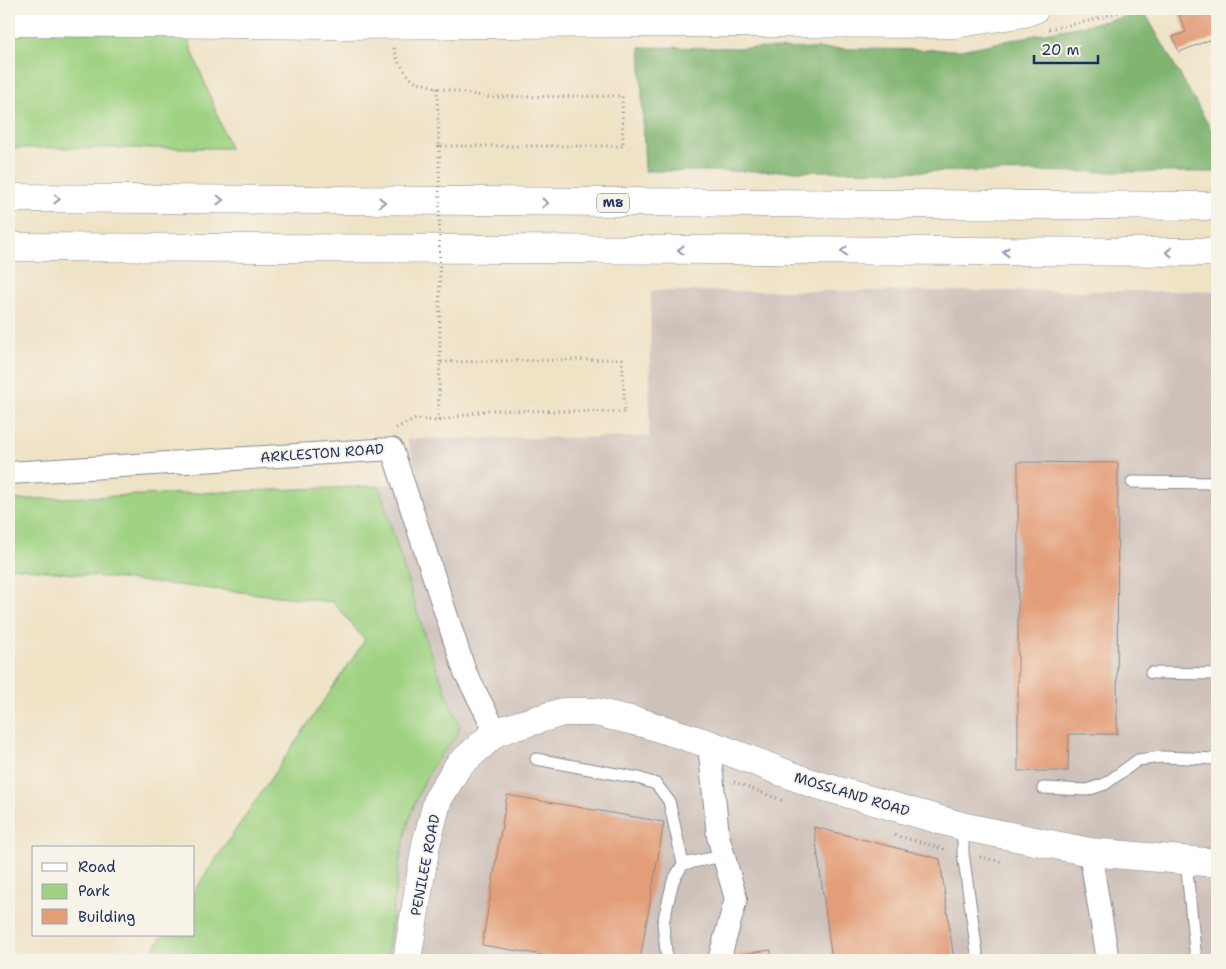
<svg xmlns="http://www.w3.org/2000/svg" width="1226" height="969" viewBox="0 0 1226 969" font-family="'Shantell Sans',sans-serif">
<rect width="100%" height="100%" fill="#f7f3e8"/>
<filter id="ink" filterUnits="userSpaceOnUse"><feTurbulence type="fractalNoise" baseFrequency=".02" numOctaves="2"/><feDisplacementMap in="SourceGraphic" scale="10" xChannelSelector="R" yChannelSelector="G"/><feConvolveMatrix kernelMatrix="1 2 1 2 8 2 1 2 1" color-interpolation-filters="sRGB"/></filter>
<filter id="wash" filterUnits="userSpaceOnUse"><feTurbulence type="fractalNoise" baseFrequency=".0096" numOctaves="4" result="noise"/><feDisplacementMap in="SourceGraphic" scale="20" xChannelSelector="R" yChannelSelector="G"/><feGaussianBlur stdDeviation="1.12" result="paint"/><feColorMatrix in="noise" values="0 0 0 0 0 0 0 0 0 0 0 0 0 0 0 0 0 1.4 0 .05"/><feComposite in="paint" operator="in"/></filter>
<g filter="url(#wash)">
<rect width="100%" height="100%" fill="#efe3c6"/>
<!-- industrial -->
<path fill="#cec1ba" d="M 651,291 L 1217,291 L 1217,960 L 387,960 L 400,851 L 411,813 L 427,777 L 457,735 L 455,712 L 427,644 L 379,486 L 419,478 L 407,439 L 649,437 Z"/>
<!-- green -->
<path fill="#9fd282" stroke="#5d8070" d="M 9,32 L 185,32 L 230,148 L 9,148 Z
M 379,486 L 427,644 L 460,727 L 457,735 C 447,748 434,763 426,778 C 397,835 395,898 387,960 L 146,960 L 163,935 L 194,935 L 194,891 L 365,640 L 333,602 L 9,567 L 9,500 Z"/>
<!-- forest -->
<path fill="#7fb470" stroke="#4d7267" d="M 1145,13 L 1212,131 L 1217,131 L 1217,172 L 645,171 L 640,47 L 961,50 Z"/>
<g id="blocks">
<!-- building -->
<path fill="#e39e79" d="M 1177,9 L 1212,9 L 1217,23 L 1217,37 L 1179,52 L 1173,37 L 1186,32 Z
M 1018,462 L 1118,463 L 1117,734 L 1069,734 L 1068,771 L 1018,771 Z
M 507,795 L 664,822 L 640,960 L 573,960 L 482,945 Z
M 814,827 L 940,859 L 954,960 L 832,960 Z
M 771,950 L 772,960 L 735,960 L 734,955 Z"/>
</g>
</g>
<g filter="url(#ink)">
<use href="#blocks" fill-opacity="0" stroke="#858992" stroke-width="1"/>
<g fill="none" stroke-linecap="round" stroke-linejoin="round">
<!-- lane casing -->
<g stroke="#858992" stroke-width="13">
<path id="lane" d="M 1132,482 L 1217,483
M 1151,673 L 1217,674
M 536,759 L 638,778 L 656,784 L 669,801 L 683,864 L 673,881 L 663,923 L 667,960
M 1043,788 L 1087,790 L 1105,784 L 1138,760 L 1162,757 L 1217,759
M 963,826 L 963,853 L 978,960
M 1186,861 L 1196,960
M 683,864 L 723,856"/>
</g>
<!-- street casing -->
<g stroke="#858992" stroke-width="24">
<path id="street" d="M 9,473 L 392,449 L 465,672 L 496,732
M 709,744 L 718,836 L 736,899 L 719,960
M 1090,852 L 1108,960"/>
</g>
<!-- secondary casing -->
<g stroke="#858992" stroke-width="29">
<path id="secondary" d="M 9,22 L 332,25 L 664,23 L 955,24 L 1024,13 L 1035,9
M 407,960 L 426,844 L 438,799 L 458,766 L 496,732 L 563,712 L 595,712 L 643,723 L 709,744 L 811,783 L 965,827 L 1090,852 L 1217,863"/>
</g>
<!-- highway casing -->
<g stroke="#858992" stroke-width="29">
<path id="highway" d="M 9,198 L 1217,206
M 9,247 L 1217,252"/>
</g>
<!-- path -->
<path stroke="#858992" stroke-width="3" stroke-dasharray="1 4" stroke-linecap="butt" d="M 1049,29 L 1090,21 L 1128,9
M 394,48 L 399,63 L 412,80 L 437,88 L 488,97 L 622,96 L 623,146 L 439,146 L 437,88
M 396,428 L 416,419 L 438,421 L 488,410 L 625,412 L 622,359 L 440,362 L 438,421
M 734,782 L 784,801
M 895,835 L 947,850
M 980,857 L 1003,862"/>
<!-- lane -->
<use href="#lane" stroke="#fff" stroke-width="11"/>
<!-- street -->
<use href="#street" stroke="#fff" stroke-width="22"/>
<!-- secondary -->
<use href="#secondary" stroke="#fff" stroke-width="28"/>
<!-- highway -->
<use href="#highway" stroke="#fff" stroke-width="28"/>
<!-- path-bridge -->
<path stroke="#858992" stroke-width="3" stroke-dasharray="1 4" stroke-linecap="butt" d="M 439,146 L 440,362"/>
</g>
<!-- one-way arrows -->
<defs><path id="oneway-chevron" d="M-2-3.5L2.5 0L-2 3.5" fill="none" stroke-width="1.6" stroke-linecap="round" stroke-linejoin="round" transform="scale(1.25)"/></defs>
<g stroke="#8d97ae">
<use href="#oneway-chevron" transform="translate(57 199) rotate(1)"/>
<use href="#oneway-chevron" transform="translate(220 200) rotate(1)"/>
<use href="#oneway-chevron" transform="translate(382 202)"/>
<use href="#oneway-chevron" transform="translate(545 203)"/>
<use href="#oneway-chevron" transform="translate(681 250) rotate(-180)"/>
<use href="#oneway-chevron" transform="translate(844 251) rotate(-180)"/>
<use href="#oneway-chevron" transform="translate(1006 252) rotate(-180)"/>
<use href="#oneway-chevron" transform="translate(1169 252) rotate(-180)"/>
</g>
</g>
<g text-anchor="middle" stroke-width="4" stroke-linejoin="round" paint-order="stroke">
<!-- shield labels -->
<rect fill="#f7f3e8" stroke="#5d6a87" stroke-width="1" x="597" y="193.5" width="32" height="19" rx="4"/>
<g font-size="12" font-weight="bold" fill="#1b2f5e">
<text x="613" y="207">M8</text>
</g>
<!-- street labels -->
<g font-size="14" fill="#1b2f5e" stroke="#f7f3e8">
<text transform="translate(322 453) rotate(-4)" y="5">ARKLESTON ROAD</text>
<text transform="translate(852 794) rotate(17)" y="5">MOSSLAND ROAD</text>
<text transform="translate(425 865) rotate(-79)" y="5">PENILEE ROAD</text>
</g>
</g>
<!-- margin -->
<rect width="1226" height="969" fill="none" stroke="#f7f3e8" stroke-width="30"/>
<!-- legend -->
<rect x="32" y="846" width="162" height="90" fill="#f7f3e8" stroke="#9fa5b1"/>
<rect x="42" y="863" width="25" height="8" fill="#ffffff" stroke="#9fa5b1"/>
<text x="78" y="872" font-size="15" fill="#1b2f5e">Road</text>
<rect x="42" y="884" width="25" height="15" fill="#9fd282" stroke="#9fa5b1"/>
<text x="78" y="896" font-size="15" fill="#1b2f5e">Park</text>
<rect x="42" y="909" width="25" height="15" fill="#e39e79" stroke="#9fa5b1"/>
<text x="78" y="922" font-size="15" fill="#1b2f5e">Building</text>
<!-- scale -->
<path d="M1034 55v8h64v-8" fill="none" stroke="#1b2f5e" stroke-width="2.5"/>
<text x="1041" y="55" font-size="15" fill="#1b2f5e" stroke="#f7f3e8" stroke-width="4" paint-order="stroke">20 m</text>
</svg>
